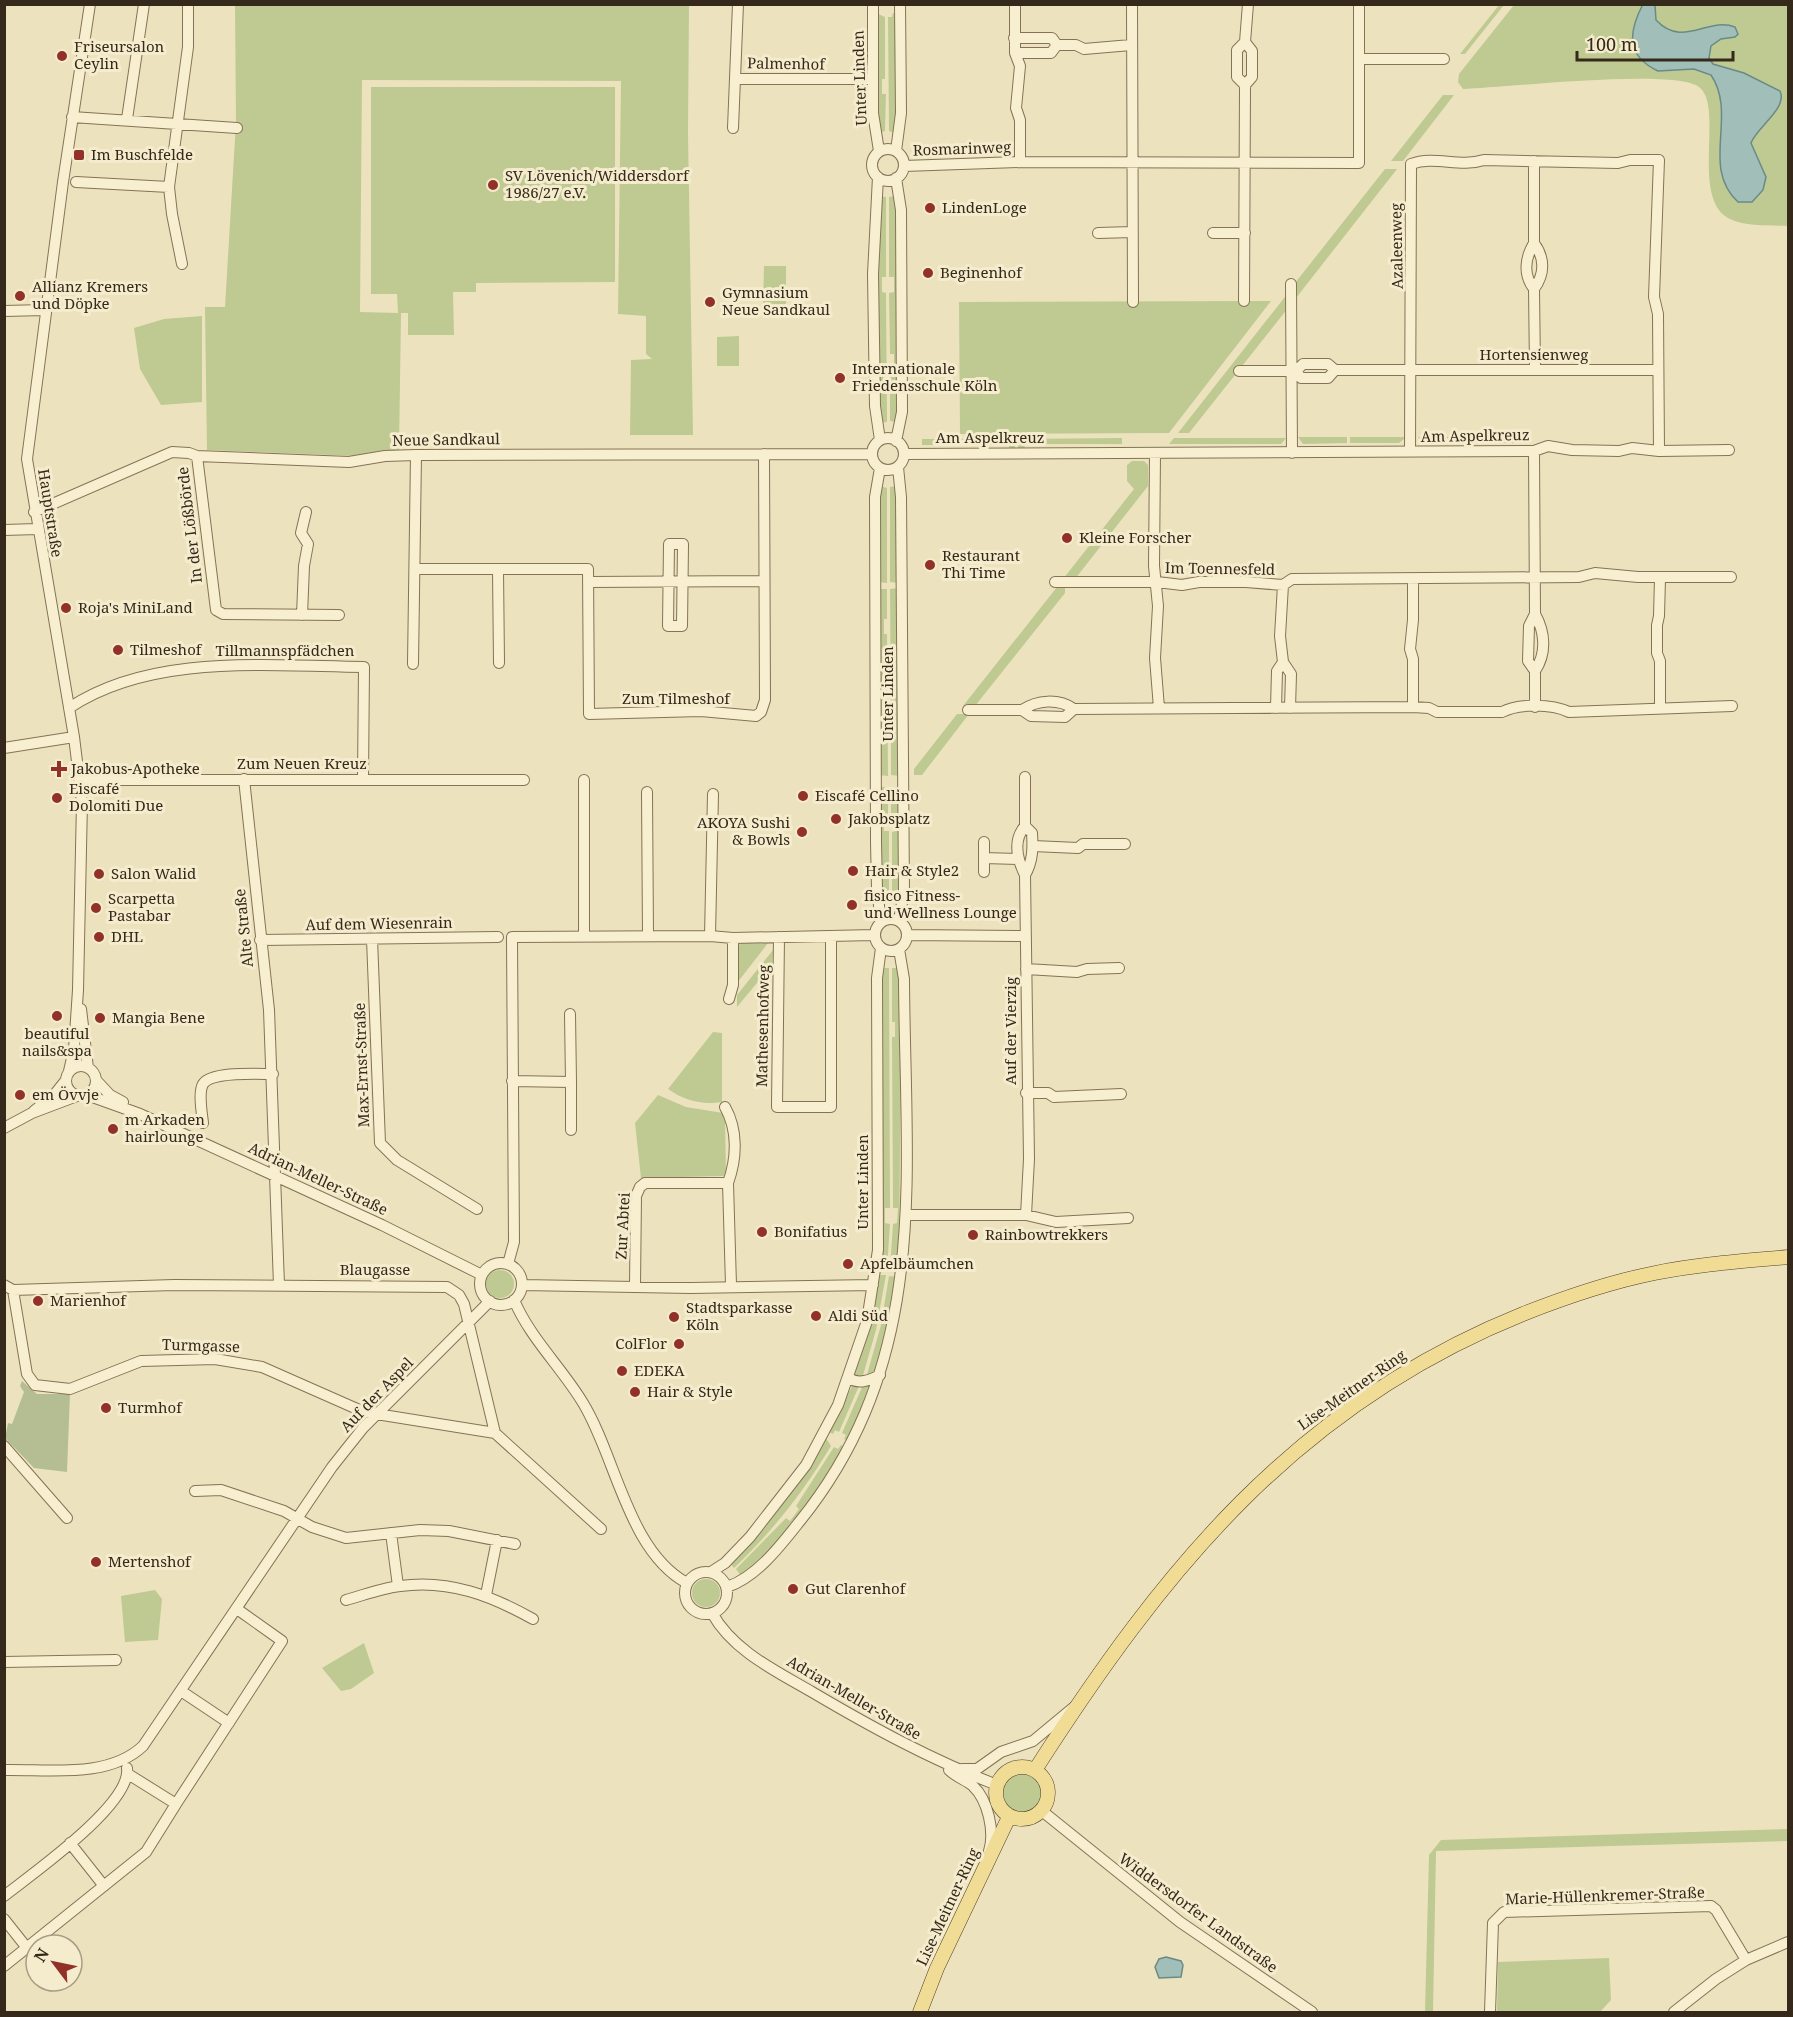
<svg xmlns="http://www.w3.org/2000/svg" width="1793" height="2017" viewBox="0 0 1793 2017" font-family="'Noto Serif',serif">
<rect width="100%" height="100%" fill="#ece3be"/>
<!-- green -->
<path fill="#beca92" d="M 235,5 L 689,5 L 688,133 L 693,435 L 630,435 L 631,360 L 652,359 L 646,354 L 646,316 L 618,314 L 621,81 L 362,80 L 360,312 L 398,313 L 397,294 L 371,294 L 371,87 L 615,87 L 615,282 L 476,283 L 476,292 L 453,292 L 454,335 L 408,335 L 408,313 L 401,313 L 399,450 L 357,456 L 207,450 L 205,307 L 225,307 L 236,122 Z
M 1499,5 L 1504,5 L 1465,54 L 1460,54 Z
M 1514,5 L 1788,5 L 1788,226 C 1770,225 1747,227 1730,219 C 1689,199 1725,106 1699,87 C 1673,68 1504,88 1463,89 L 1458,82 L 1459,74 Z
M 876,13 L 885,17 L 885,79 L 882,79 L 882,94 L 886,94 L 885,131 L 879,133 Z
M 893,13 L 897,13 L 895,133 L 889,131 L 888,17 L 892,17 Z
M 1443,95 L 1454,95 L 1403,161 L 1391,161 Z
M 1385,169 L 1397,169 L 1296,298 L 1295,283 Z
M 879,196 L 886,197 L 886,277 L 882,277 L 882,292 L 886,293 L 887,422 L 880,423 L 877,211 Z
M 895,196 L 898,408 L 896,422 L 890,421 L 890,370 L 894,369 L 894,354 L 890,354 L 889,293 L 894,292 L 894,277 L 889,277 L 889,197 Z
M 764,266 L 786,266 L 786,306 L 763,306 Z
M 1288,293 L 1288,308 L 1189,433 L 1178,433 Z
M 1271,301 L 1169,433 L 960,434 L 959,302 Z
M 202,316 L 202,402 L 161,405 L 140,369 L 134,328 L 164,319 Z
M 739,336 L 739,366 L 717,366 L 717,337 Z
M 1298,437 L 1347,437 L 1347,443 L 1303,444 Z
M 1350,437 L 1404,437 L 1404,439 L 1399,443 L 1350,443 Z
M 1418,437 L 1531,437 L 1531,443 L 1423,443 Z
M 1122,438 L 1122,444 L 1025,444 L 1024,451 L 1018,451 L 1018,439 Z
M 1174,438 L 1286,438 L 1281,444 L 1169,444 Z
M 922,439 L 1015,439 L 1015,451 L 1009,451 L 1009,445 L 922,445 Z
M 1132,461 L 1144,461 L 1148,465 L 1148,486 L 1075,579 L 1063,579 L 1134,489 L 1127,481 L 1127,465 Z
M 880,486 L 887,488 L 887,583 L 879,582 Z
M 896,486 L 899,583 L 890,582 L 890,487 Z
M 1057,587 L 1065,587 L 1065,593 L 975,706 L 963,706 Z
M 899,588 L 900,776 L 891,775 L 891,735 L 895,735 L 895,720 L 891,720 L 890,589 Z
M 879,589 L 887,589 L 887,619 L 884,619 L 884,634 L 887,634 L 888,776 L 879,775 Z
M 957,714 L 969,714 L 922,775 L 914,775 L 914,769 Z
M 879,787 L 888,787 L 888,815 L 883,815 L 884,831 L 889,831 L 889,902 L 882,904 Z
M 891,787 L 900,787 L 901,886 L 898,904 L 892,902 L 892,832 L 896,831 L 896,815 L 891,815 Z
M 741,943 L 768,943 L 737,983 L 737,947 Z
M 773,950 L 772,965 L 737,1007 L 737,995 Z
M 882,968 L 889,968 L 890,1208 L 885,1208 L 885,1223 L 890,1224 L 887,1269 L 879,1268 L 880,982 Z
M 892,968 L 898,968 L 901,1016 L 899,1271 L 890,1269 L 893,1224 L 897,1223 L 898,1208 L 893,1208 L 892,1037 L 895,1037 L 895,1022 L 892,1022 Z
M 713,1032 L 722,1033 L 722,1102 C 702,1105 685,1101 668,1089 Z
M 658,1095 L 686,1107 L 723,1113 L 725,1118 L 726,1173 L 723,1176 L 641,1178 L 635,1123 Z
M486 1284a14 14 0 1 1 28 0a14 14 0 1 1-28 0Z
M 878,1275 L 886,1275 L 876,1330 L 862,1379 L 854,1375 Z
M 889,1276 L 898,1277 L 894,1305 L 874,1373 L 866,1378 L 881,1325 Z
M 872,1383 L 847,1441 L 844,1439 L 846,1435 L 842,1433 L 863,1385 Z
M 852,1386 L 859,1386 L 839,1432 L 835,1430 L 833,1434 L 829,1432 Z
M 826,1438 L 831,1446 C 804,1491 773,1531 734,1568 L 729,1562 L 784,1502 Z
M 841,1445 L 844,1447 C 815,1493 785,1542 741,1576 L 736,1569 L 786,1518 L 790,1521 L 799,1509 L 796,1506 L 834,1447 L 838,1449 Z
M692 1593a14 14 0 1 1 28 0a14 14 0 1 1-28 0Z
M 155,1590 L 162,1599 L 158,1640 L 125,1642 L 121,1596 Z
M 364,1643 L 374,1673 L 351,1689 L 341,1691 L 322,1668 Z
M1002 1793a21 21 0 1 1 42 0a21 21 0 1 1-42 0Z
M 1788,1829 L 1788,1841 L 1436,1851 L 1433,2012 L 1425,2012 L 1429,1855 L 1441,1840 Z
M 1609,1958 L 1611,2000 L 1600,2012 L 1497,2012 L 1498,1962 Z"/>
<!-- cemetery -->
<path fill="#b5be92" d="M 22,1381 L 37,1394 L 70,1394 L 67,1472 L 34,1468 L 5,1438 L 8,1423 L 12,1424 L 24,1392 L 20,1386 Z"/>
<!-- water -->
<path fill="#a1beb8" stroke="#698b86" stroke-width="1.5" d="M 1643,4 L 1655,5 L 1656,20 C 1683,49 1708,16 1735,27 L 1738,34 L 1735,37 L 1721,39 L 1711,46 L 1709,58 L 1713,64 L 1744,73 L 1780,91 C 1788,108 1757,127 1751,143 L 1766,177 L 1763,190 L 1752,202 L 1738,202 C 1700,167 1738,115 1711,75 L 1694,69 L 1658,71 C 1626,56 1628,33 1643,4 Z
M 1166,1957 L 1181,1961 L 1183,1965 L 1181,1977 L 1159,1978 L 1155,1967 L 1159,1959 Z"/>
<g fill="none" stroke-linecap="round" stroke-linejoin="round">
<!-- minor casing -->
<g stroke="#847357" stroke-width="12">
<path id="minor" d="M 873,4 L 873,113 L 879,151
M 1015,4 L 1015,53 L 1020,66 L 1016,108 L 1020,120 L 1020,162
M 1132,4 L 1133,302
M 1014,38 L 1052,38 L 1057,45 L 1076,45 L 1084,49 L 1131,45
M 1245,42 L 1252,51 L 1252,77 L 1245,85
M 1015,53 L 1051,53 L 1057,45
M 1359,59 L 1444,59
M 735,79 L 873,79
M 72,117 L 237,128
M 127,119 L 144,4
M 733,128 L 738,4
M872 165a16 16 0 1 1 32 0a16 16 0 1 1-32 0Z
M 896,151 L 901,113 L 900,4
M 1534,161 L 1534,243 C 1525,258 1523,275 1534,289 L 1535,369
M 904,166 L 1020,162 L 1359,163 L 1359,4
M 878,177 L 873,274 L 875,406 L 880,440
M 896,178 L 901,210 L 902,412 L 896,441
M 76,182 L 169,187
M 1098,233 L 1132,232
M 1213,233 L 1245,233
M 1534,243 C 1545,258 1545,274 1534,289
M 182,264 L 172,214 L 169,187 L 188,47 L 188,4
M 1291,284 L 1292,453
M 1244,301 L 1245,85 L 1237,77 L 1237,50 L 1245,42 L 1248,4
M 4,311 L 45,310
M 1239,371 L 1296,371 L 1301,378 L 1328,378 L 1335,370 L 1658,370
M 1296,371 L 1303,364 L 1328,364 L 1335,370
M872 454a16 16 0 1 1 32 0a16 16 0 1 1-32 0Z
M 1534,451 L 1535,614 L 1529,626 L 1528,661 L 1535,671 L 1535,707
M 1410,452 L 1411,164 C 1435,155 1459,168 1484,160 L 1618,163 L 1630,160 L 1659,160 L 1654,297 L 1658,314 L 1659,451
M 904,454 L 1534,451 L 1548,446 L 1572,450 L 1619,451 L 1632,448 L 1659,451 L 1729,450
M 1155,454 L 1154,566 L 1158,606 L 1155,658 L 1159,708
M 197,456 L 216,610 L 223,614 L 339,615
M 898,467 L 901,497 L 904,891 L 899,921
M 880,468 L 875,497 L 876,842 L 877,889 L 881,922
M 34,512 L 172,452 L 189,453 L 197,456 L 349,462 L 385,456 L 416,455 L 872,454
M 4,530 L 37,529
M 669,544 L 683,544 L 682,626 L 668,626 Z
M 415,569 L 588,569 L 589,714 L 701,711 L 756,716 L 761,712 L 765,700 L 764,454
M 498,570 L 499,663
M 1660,578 L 1659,616 L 1657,625 L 1657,653 L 1660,661 L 1660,707
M 1413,579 L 1413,620 L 1410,649 L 1413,659 L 1413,707 L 1429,708 L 1437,712 L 1502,712 C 1519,703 1552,704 1569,712 L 1732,706
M 588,582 L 764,581
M 1055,582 L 1157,582 L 1182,585 L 1199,582 L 1246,582 L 1283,585 L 1292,579 L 1579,577 L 1595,573 L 1638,577 L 1731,577
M 1283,585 L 1280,636 L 1283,662 L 1291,674 L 1290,708
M 1535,614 C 1545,632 1547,653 1535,671
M 302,615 L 304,566 L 308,544 L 301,533 L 306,512
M 413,664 L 416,455
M 69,708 C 151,653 269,666 364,667 L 363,779
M 1276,708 L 1277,671 L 1283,662
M 968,710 L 1022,710 L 1031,716 L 1065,717 L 1074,709 L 1413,707
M 1022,710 C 1037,700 1058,698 1074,709
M 4,748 L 74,737
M 1025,777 L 1025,826 L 1032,833 C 1033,848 1033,861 1025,875 L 1029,1159 L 1026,1215
M 244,779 L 269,1010 L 279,1285
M 80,780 L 524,780
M 647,792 L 648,936
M 1025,826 C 1013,840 1017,859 1025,875
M 984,842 L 984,858 L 1018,859
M 1033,846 L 1078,848 L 1083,844 L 1125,844
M 984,872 L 984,858
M875 935a16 16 0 1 1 32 0a16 16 0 1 1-32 0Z
M 907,935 L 1025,936
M 710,936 L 713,794
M 584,937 L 584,780
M 779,937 L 777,1107 L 831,1107 L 831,936
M 372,939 L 380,1143 L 397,1160 L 477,1209
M 260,940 L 498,937
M 1026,969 L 1077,972 L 1087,969 L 1119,968
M 729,999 L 733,985 L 733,938
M 81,1009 L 88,1068
M66 1081a15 15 0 1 1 30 0a15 15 0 1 1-30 0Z
M 69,1071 L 74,1049 L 78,990 L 82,802 L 74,737 L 27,459 L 63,182 L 90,4
M 96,1080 L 110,1095 L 123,1102
M 512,1081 L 571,1082 L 570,1014
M 571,1082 L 571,1130
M 1026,1093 L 1048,1093 L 1054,1097 L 1121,1094
M 87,1095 L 140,1114 L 382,1225 L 482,1275
M 725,1107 C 738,1130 737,1158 728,1183 L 731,1285
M 34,1111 L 54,1095 L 66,1080
M 203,1123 C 202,1113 198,1093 203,1084 C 212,1071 257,1074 273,1074
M 4,1128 L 32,1113 L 77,1096
M 906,1215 L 1026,1215 L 1056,1222 L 1128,1218
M480 1284a21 21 0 1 1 42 0a21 21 0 1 1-42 0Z
M 508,1264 L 514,1242 L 512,937 L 710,936 L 733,938 L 874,935
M 4,1285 L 13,1290 L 174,1285 L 447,1287 L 459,1295 L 464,1304 L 495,1433 L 601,1529
M 522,1285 L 691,1288 L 873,1285
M 635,1285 L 636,1196 L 640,1187 L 645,1183 L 728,1183
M 13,1290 L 27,1374 L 35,1385 L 70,1389 L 141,1361 L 215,1359 L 262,1367 L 364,1412 L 495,1433
M 514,1300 C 530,1338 562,1368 583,1403 C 616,1457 628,1551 687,1583
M 849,1378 C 859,1385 870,1380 880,1375
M 4,1446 L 67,1518
M 195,1491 L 221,1490 L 284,1511 L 312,1527 L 346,1538 L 420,1530 L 449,1531 L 515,1544
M 391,1533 L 398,1586
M685 1593a21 21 0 1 1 42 0a21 21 0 1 1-42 0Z
M 711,1572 L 725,1563 L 750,1537 L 806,1465 L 838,1405 L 867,1321 L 878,1250 L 877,978 L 881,948
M 727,1587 C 757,1577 781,1545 800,1521 C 932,1357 905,1175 904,979 L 899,949
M 486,1595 L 497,1540
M 346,1600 C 364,1595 382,1588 400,1586 C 449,1579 492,1596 533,1619
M 712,1613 C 733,1651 776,1671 812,1692 C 873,1728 932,1760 997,1785
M 4,1662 L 116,1660
M 181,1691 L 229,1723
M 962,1769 L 977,1769 L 1001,1752 L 1033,1741 L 1074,1707
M 4,1770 C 49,1769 108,1779 143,1746 L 332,1467 L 363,1428 L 490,1301
M 949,1770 C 956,1777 966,1780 973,1786 C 988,1800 995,1832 989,1851
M 176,1804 L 282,1641 L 237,1609
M 1042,1811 L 1180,1922 L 1312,2012
M 70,1843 L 104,1886
M 4,1896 C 32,1874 132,1804 127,1768
M 4,1919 L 27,1948
M 4,1966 L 146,1852 L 176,1804 L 128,1774
M 1490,2012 L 1493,1923 L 1504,1912 L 1711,1906 L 1716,1910 L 1746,1960
M 1674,2012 L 1716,1979 L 1746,1960 L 1788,1942"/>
</g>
<!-- major casing -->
<g stroke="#51412c" stroke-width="15">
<path id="major" d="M996 1793a26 26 0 1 1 52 0a26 26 0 1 1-52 0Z
M 1035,1770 C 1163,1570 1296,1405 1523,1314 C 1566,1297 1610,1282 1655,1273 C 1699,1264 1744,1261 1788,1257
M 920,2012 L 937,1968 L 1009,1817"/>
</g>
<!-- minor -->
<use href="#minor" stroke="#f8efd0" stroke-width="10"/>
<!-- major -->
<use href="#major" stroke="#f0dc95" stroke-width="14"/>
</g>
<!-- markers -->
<g fill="#923128" stroke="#f4eccd" stroke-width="2">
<circle cx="62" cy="56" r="6"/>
<rect x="73" y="149" width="12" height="12" rx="3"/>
<circle cx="493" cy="185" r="6"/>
<circle cx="930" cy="208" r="6"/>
<circle cx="928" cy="273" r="6"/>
<circle cx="20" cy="296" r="6"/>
<circle cx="710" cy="302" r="6"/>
<circle cx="840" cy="378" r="6"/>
<circle cx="1067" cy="538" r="6"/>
<circle cx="930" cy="565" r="6"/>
<circle cx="66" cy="608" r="6"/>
<circle cx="118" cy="650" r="6"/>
<path d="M56 760h6v6h6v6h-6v6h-6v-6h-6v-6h6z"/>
<circle cx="803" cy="796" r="6"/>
<circle cx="57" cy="798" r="6"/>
<circle cx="836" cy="819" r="6"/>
<circle cx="802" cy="832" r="6"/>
<circle cx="853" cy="871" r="6"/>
<circle cx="99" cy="874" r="6"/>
<circle cx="852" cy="905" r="6"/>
<circle cx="96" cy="908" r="6"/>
<circle cx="99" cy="937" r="6"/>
<circle cx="57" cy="1016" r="6"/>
<circle cx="100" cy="1018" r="6"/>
<circle cx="20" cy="1095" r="6"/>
<circle cx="113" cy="1129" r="6"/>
<circle cx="762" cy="1232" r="6"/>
<circle cx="973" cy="1235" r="6"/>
<circle cx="848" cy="1264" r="6"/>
<circle cx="38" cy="1301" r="6"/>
<circle cx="816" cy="1316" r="6"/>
<circle cx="674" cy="1317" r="6"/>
<circle cx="679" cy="1344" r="6"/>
<circle cx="622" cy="1371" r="6"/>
<circle cx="635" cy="1392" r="6"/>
<circle cx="106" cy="1408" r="6"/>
<circle cx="96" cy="1562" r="6"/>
<circle cx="793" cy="1589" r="6"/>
</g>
<g text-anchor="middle" stroke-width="6" stroke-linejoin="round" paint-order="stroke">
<!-- poi labels -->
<g font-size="15" fill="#34291b" stroke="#f4eccd" text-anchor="start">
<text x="74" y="52">Friseursalon<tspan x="74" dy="17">Ceylin</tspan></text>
<text x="91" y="160">Im Buschfelde</text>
<text x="505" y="181">SV Lövenich/Widdersdorf<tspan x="505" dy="17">1986/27 e.V.</tspan></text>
<text x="942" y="213">LindenLoge</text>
<text x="940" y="278">Beginenhof</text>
<text x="32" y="292">Allianz Kremers<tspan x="32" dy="17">und Döpke</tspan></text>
<text x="722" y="298">Gymnasium<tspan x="722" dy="17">Neue Sandkaul</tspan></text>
<text x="852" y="374">Internationale<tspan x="852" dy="17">Friedensschule Köln</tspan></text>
<text x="1079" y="543">Kleine Forscher</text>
<text x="942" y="561">Restaurant<tspan x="942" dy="17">Thi Time</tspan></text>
<text x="78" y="613">Roja's MiniLand</text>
<text x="130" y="655">Tilmeshof</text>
<text x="71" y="774">Jakobus-Apotheke</text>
<text x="69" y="794">Eiscafé<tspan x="69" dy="17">Dolomiti Due</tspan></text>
<text x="815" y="801">Eiscafé Cellino</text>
<text x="848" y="824">Jakobsplatz</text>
<text x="790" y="828" text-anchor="end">AKOYA Sushi<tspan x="790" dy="17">&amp; Bowls</tspan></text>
<text x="865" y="876">Hair &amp; Style2</text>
<text x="111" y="879">Salon Walid</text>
<text x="864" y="901">fisico Fitness-<tspan x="864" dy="17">und Wellness Lounge</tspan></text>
<text x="108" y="904">Scarpetta<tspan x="108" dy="17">Pastabar</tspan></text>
<text x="111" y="942">DHL</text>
<text x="112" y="1023">Mangia Bene</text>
<text x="57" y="1039" text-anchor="middle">beautiful<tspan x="57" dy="17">nails&amp;spa</tspan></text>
<text x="32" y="1100">em Övvje</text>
<text x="125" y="1125">m Arkaden<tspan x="125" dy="17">hairlounge</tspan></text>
<text x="774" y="1237">Bonifatius</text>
<text x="985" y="1240">Rainbowtrekkers</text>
<text x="860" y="1269">Apfelbäumchen</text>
<text x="50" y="1306">Marienhof</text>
<text x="686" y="1313">Stadtsparkasse<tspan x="686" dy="17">Köln</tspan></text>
<text x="828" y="1321">Aldi Süd</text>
<text x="667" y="1349" text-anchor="end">ColFlor</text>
<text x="634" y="1376">EDEKA</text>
<text x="647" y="1397">Hair &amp; Style</text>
<text x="118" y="1413">Turmhof</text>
<text x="108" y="1567">Mertenshof</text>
<text x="805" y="1594">Gut Clarenhof</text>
</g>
<!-- street labels -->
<g font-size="15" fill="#34291b" stroke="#f4eccd">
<text transform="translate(786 64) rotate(1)" y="5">Palmenhof</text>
<text transform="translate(860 78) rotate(-92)" y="5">Unter Linden</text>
<text transform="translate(962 149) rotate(-2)" y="5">Rosmarinweg</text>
<text transform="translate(1397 246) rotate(-91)" y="5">Azaleenweg</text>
<text x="1534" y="360">Hortensienweg</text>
<text transform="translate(1475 436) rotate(-1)" y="5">Am Aspelkreuz</text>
<text x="990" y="443">Am Aspelkreuz</text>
<text transform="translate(446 440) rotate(-1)" y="5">Neue Sandkaul</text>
<text transform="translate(50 513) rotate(81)" y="5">Hauptstraße</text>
<text transform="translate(190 525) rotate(-97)" y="5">In der Lößbörde</text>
<text transform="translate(1220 569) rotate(1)" y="5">Im Toennesfeld</text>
<text x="285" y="656">Tillmannspfädchen</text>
<text transform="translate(888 694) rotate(-90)" y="5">Unter Linden</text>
<text x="676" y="704">Zum Tilmeshof</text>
<text x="302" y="769">Zum Neuen Kreuz</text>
<text transform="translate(379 924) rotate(-1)" y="5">Auf dem Wiesenrain</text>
<text transform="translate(244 928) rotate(-96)" y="5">Alte Straße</text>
<text transform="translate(763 1026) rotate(-89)" y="5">Mathesenhofweg</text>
<text transform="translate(1011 1031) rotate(-90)" y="5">Auf der Vierzig</text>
<text transform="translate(362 1065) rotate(-92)" y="5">Max-Ernst-Straße</text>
<text transform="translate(318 1179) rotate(25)" y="5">Adrian-Meller-Straße</text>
<text transform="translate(863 1182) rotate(-90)" y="5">Unter Linden</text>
<text transform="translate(623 1226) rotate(-87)" y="5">Zur Abtei</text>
<text x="375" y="1275">Blaugasse</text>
<text transform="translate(201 1346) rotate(2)" y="5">Turmgasse</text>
<text transform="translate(1352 1390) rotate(-35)" y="5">Lise-Meitner-Ring</text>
<text transform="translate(377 1395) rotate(-46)" y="5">Auf der Aspel</text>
<text transform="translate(854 1698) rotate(30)" y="5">Adrian-Meller-Straße</text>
<text transform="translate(1605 1896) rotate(-2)" y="5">Marie-Hüllenkremer-Straße</text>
<text transform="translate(948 1907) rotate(-65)" y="5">Lise-Meitner-Ring</text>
<text transform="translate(1198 1913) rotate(36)" y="5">Widdersdorfer Landstraße</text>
</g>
</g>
<!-- border -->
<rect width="1793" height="2017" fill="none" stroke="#34291b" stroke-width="12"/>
<!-- north arrow -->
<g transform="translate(54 1963) rotate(302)"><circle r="28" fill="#f4eccd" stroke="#a79e86" stroke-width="1.5"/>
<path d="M0-4.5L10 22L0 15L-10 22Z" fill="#923128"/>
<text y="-9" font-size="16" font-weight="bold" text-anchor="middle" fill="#34291b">N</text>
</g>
<!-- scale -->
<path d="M1577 51v9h156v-9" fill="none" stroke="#34291b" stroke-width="3"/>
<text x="1586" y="51" font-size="18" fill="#34291b" stroke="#f4eccd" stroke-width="4.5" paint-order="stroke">100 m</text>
</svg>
